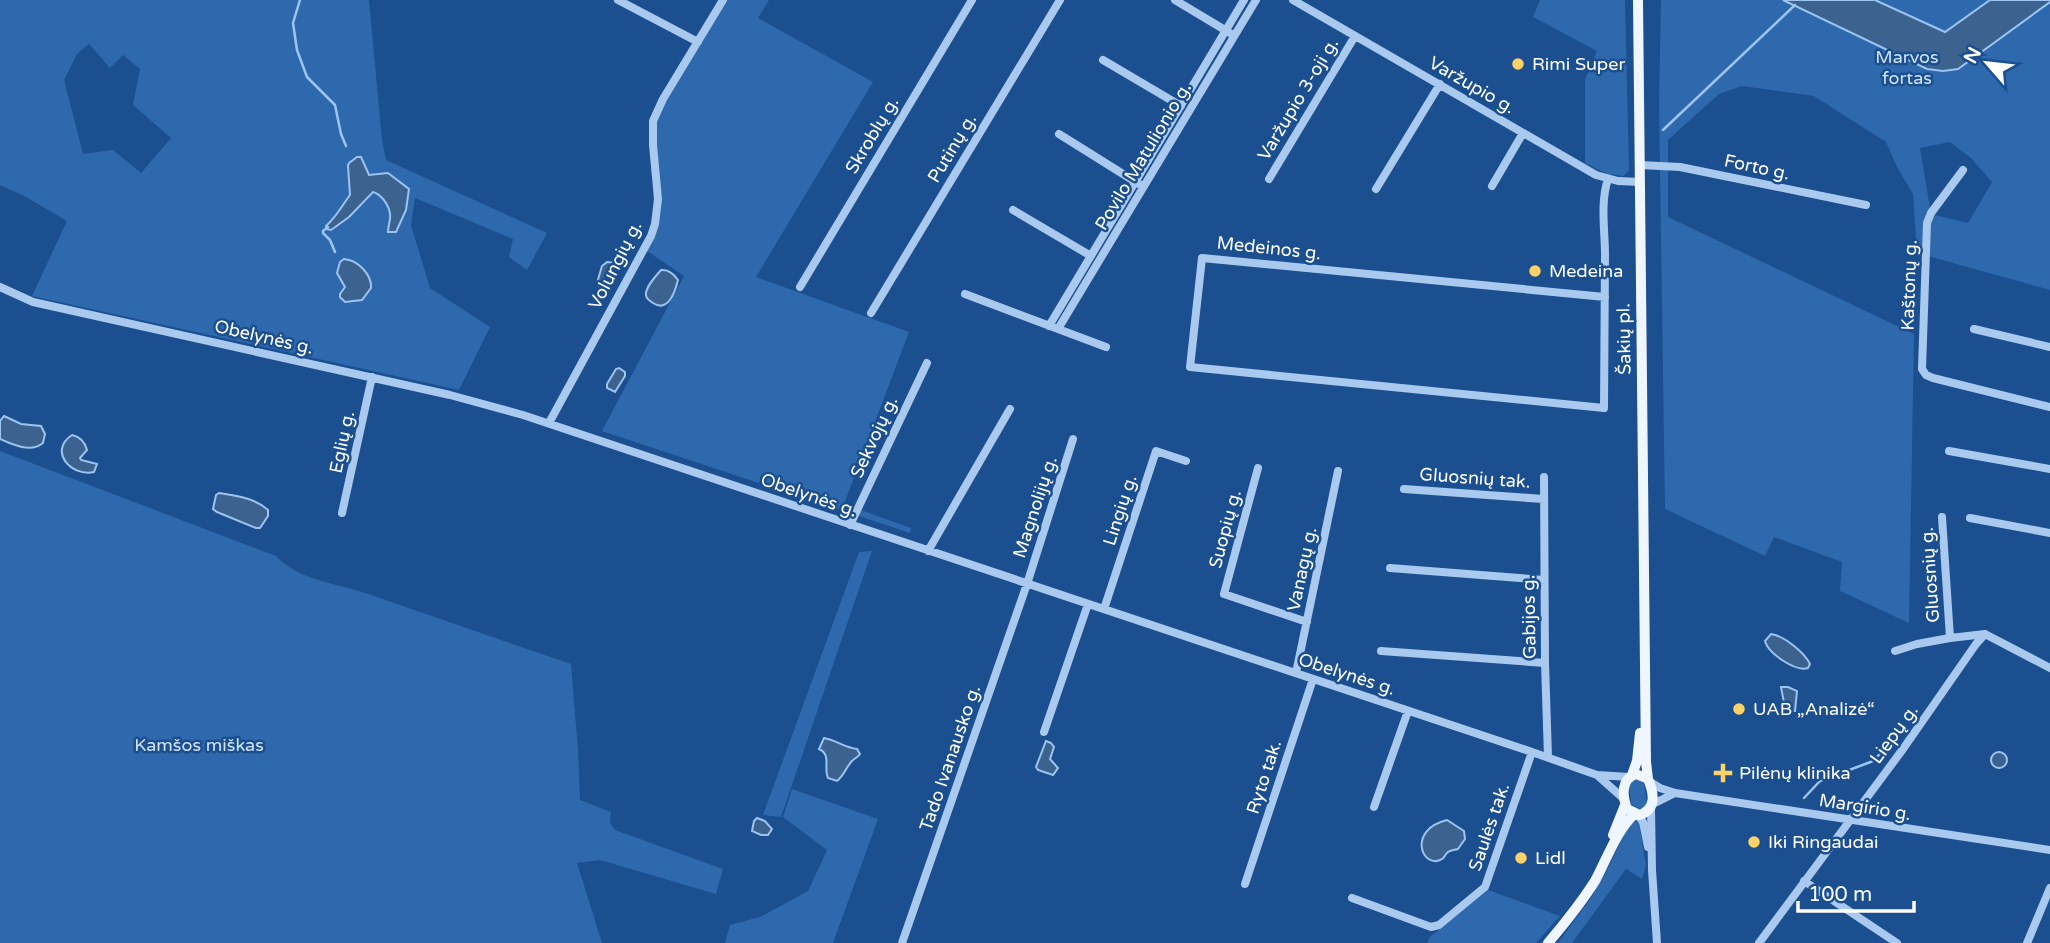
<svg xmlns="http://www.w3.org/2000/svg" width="2050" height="943" viewBox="0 0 2050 943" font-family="'Varela Round',sans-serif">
<rect width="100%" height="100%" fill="#1b4f8f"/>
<!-- green -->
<path fill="#2e69ad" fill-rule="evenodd" d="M 0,0 L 369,0 L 382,140 L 386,160 L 547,233 L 527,270 L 509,257 L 513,239 L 415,198 L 411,225 L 430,288 L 490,327 L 459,390 L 32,296 L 67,221 L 26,197 L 0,185 ZM 89,44 L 110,68 L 123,55 L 140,69 L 133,105 L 171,138 L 141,173 L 113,150 L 83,154 L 64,80 L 77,54 Z
M 726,0 L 769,0 L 758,18 L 873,82 L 756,277 L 909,332 L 844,504 L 911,528 L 910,533 L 602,431 L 684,276 L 647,251 L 659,219 L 661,207 L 655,133 L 656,123 L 665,103 Z
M 1540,0 L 1625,0 L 1629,171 L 1623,176 L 1607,174 L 1585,163 L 1585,80 L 1597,51 L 1533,17 Z
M 1661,0 L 2050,0 L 2050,290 L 1917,253 L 1913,194 L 1897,167 L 1886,142 L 1814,96 L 1742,86 L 1719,94 L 1668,140 L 1668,217 L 1914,334 L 1909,623 L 1840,591 L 1842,562 L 1774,537 L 1765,556 L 1665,509 L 1659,103 ZM 1950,142 L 1971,158 L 1992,182 L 1968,223 L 1931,214 L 1920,148 Z
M 0,451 L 276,556 C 299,581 337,583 368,594 C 436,617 503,641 571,664 L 578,750 L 580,800 L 611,812 L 610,823 L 615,830 L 723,869 L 716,894 L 600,860 L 577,863 L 602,943 L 0,943 Z
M 872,551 L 781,817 L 763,815 L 859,552 Z
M 1636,779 L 1644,784 L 1647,803 L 1644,808 L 1638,810 L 1631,804 L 1629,787 L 1631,782 Z
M 792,789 L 878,819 L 833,943 L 725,943 L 730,925 L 760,917 L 808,891 L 827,850 L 783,817 Z
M 1633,821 L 1639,823 L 1646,866 L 1642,879 L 1626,869 L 1572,943 L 1558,943 L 1591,898 L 1607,870 L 1630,823 Z
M 1488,890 L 1560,916 L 1536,943 L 1427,943 L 1430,937 Z"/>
<!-- water -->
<path fill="#3c6290" stroke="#9cc4f0" stroke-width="2" d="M 1783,0 L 1875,0 L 1945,32 L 1990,0 L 2050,0 L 2050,2 L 1958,69 L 1943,71 L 1927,69 Z
M 357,157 L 361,157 L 369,175 L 388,173 L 409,189 L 406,210 L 396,232 L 388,232 C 388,226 391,219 390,214 C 389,205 381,194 373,192 L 349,217 L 331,230 L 326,229 L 326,226 C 337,216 341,207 350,195 L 348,166 L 349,163 Z
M 344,259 C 358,260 372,275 371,288 L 362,300 L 345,302 L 340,297 L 340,294 L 345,287 L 337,273 L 340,262 Z
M 607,262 L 617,263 L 620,266 L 608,289 L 600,287 L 597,283 L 602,266 Z
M 661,270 C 669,269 674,274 678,280 C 675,292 668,313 653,303 C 650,301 646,299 646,295 C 645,287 656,276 661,270 Z
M 619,368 L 625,372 L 625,376 L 615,392 L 607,388 L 607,384 L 616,369 Z
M 4,416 L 21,424 L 41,426 L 45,434 L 43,443 C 31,453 13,445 0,439 L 0,421 Z
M 72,435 C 81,437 85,442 87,450 L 80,458 L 81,460 L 97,464 L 94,472 C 71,477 48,451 72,435 Z
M 219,493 C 237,496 255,498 268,510 L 268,516 L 260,528 L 256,528 L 217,512 L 213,509 L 216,495 Z
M 1771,634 C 1784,636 1804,652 1810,664 L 1808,668 C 1795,672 1768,653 1765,641 Z
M 1781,687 L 1788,687 L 1797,691 L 1795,711 L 1789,711 L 1785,708 Z
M 824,738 C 836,740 845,748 857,749 L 860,754 C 858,757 855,758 852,761 C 846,767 844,776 837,781 L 828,778 C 823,767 832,755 819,749 Z
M 1046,741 L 1051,743 L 1054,747 L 1050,759 L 1058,768 L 1053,775 L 1038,770 L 1036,767 Z
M1991 760a8 8 0 1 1 16 0a8 8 0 1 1-16 0Z
M 757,818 L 765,821 L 772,829 L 768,835 L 761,835 L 752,831 L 754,821 Z
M 1447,820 L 1464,831 L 1465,839 L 1458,849 C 1455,850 1451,850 1448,852 C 1443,856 1446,858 1440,860 C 1422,868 1407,830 1447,820 Z"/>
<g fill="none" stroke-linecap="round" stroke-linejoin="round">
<!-- stream -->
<path stroke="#9cc4f0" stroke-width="2.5" d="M 300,0 L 293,23 L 297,50 L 307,77 L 335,105 L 341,134 L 346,146
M 1663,130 L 1795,5
M 328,227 L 323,231 L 323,233 L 330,240 L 335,252
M 1804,798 L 1820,781 L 1873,761 L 1897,736"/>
<!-- minor -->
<path stroke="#a9c9ee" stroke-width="8" d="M 618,0 L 698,42
M 1175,0 L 1230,33
M 1293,0 L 1596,175 L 1618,181 L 1640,182
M 1103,60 L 1181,106
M 1059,134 L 1139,184
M 1640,165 L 1680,167 L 1866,205
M 1963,170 L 1931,213 L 1927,223 L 1922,369 L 1926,375 L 1933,378 L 2050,407
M 1269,179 L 1355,36
M 1492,186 L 1523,133
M 1376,189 L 1440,84
M 1013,210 L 1091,256
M 0,287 L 33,302 L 450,395 L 523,415 L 1532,752 L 1597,775 L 1629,777
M 800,287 L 972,0
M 965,294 L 1106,347
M 1605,297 L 1202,258 L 1190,367 L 1604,408 C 1604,357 1605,306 1605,255 C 1605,230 1600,203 1608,179
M 871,313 L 1060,0
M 1049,326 L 1244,0
M 1058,329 L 1256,0
M 1974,329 L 2050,347
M 549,423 L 651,236 L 655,224 L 658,199 L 653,145 L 653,121 L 663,99 L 723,0
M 1949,451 L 2050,469
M 1258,468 L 1224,594 L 1307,622
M 1544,477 L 1545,663 L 1548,757
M 1404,489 L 1543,499
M 342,513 L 372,377
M 1942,517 L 1950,638 L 1985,634
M 1970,518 L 2050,533
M 850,525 L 927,363
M 928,551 L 1010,409
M 1390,568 L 1544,580
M 1104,609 L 1156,451 L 1186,461
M 1381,651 L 1545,663
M 1895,651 L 1917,644 L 1950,638
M 1296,673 L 1338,471
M 1044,732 L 1088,604
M 1597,775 L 1624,799
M 1650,782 L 1660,788 L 1675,793 L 2050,850
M 1653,804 L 1675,793
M 1374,807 L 1408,711
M 1651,808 L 1652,870 L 1657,943
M 1637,814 L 1643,822 L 1648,847
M 1804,881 L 1897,943
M 1245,884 L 1313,679
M 1352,898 L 1431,927 L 1439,925 L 1485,887 L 1532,752
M 902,943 L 1027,584 L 1073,439
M 1759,943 L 1903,749 L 1976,644 L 1985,634 L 2050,668
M 2027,943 L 2050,888"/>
<!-- major -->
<path stroke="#f0f6ff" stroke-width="10" d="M 1638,0 L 1646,762 L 1648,779
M 1636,774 L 1648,779 C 1654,793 1657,810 1639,815 L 1627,809 C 1622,795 1621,779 1636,774 Z
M 1632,775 L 1637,761 L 1640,733
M 1613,835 L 1625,805
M 1548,943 C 1565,923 1581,903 1595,881 C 1606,861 1617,829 1635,814"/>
</g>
<!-- markers -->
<g fill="#ffd166" stroke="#1b4f8f" stroke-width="2.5">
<circle cx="1518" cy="64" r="7"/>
<circle cx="1535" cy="271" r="7"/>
<circle cx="1739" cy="709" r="7"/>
<path d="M1719.5 762.5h7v7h7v7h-7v7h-7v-7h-7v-7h7z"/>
<circle cx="1754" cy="842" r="7"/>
<circle cx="1521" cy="858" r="7"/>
</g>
<g text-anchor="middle" stroke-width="5" stroke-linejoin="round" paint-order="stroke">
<!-- park labels -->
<g font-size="18" fill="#cfe3fa" stroke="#1b4f8f">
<text x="1907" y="63">Marvos<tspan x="1907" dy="21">fortas</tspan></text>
<text x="199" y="751">Kamšos miškas</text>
</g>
<!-- poi labels -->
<g font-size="18" fill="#fff" stroke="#1b4f8f" text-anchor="start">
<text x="1532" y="70">Rimi Super</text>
<text x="1549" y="277">Medeina</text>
<text x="1753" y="715">UAB „Analizė“</text>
<text x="1739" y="779">Pilėnų klinika</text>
<text x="1768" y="848">Iki Ringaudai</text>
<text x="1535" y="864">Lidl</text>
</g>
<!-- street labels -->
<g font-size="18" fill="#fff" stroke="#1b4f8f">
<text transform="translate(1472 85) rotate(30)" y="6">Varžupio g.</text>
<text transform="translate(1298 99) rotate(-59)" y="6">Varžupio 3-oji g.</text>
<text transform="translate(872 135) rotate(-59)" y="6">Skroblų g.</text>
<text transform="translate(952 148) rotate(-59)" y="6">Putinų g.</text>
<text transform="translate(1143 156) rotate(-59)" y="6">Povilo Matulionio g.</text>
<text transform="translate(1757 167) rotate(12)" y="6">Forto g.</text>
<text transform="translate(1269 248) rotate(6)" y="6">Medeinos g.</text>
<text transform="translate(615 265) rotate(-63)" y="6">Volungių g.</text>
<text transform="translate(1909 285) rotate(-88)" y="6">Kaštonų g.</text>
<text transform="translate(264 337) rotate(13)" y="6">Obelynės g.</text>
<text transform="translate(1624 339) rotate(-91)" y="6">Šakių pl.</text>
<text transform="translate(874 437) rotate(-65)" y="6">Sekvojų g.</text>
<text transform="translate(342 442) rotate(-78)" y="6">Eglių g.</text>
<text transform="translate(1475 478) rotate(4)" y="6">Gluosnių tak.</text>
<text transform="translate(809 495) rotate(19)" y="6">Obelynės g.</text>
<text transform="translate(1035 507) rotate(-72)" y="6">Magnolijų g.</text>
<text transform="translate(1120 510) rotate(-72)" y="6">Lingių g.</text>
<text transform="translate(1225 529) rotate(-75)" y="6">Suopių g.</text>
<text transform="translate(1302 569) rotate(-78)" y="6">Vanagų g.</text>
<text transform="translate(1930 575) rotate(-94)" y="6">Gluosnių g.</text>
<text transform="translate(1529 617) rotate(-91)" y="6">Gabijos g.</text>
<text transform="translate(1347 674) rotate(18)" y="6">Obelynės g.</text>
<text transform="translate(1894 734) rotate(-54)" y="6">Liepų g.</text>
<text transform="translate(950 758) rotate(-71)" y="6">Tado Ivanausko g.</text>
<text transform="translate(1264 777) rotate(-72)" y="6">Ryto tak.</text>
<text transform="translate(1865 807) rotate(9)" y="6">Margirio g.</text>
<text transform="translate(1489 827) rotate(-71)" y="6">Saulės tak.</text>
</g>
</g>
<!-- north arrow -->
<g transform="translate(1987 63) rotate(298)" stroke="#1b4f8f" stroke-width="5" paint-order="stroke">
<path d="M0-5L12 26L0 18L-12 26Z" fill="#ffffff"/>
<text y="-10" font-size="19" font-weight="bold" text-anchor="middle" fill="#ffffff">N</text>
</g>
<!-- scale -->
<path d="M1798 901v10h116v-10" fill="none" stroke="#ffffff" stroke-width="3.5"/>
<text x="1808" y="901" font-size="21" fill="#ffffff" stroke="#1b4f8f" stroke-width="5" paint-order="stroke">100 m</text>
</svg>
